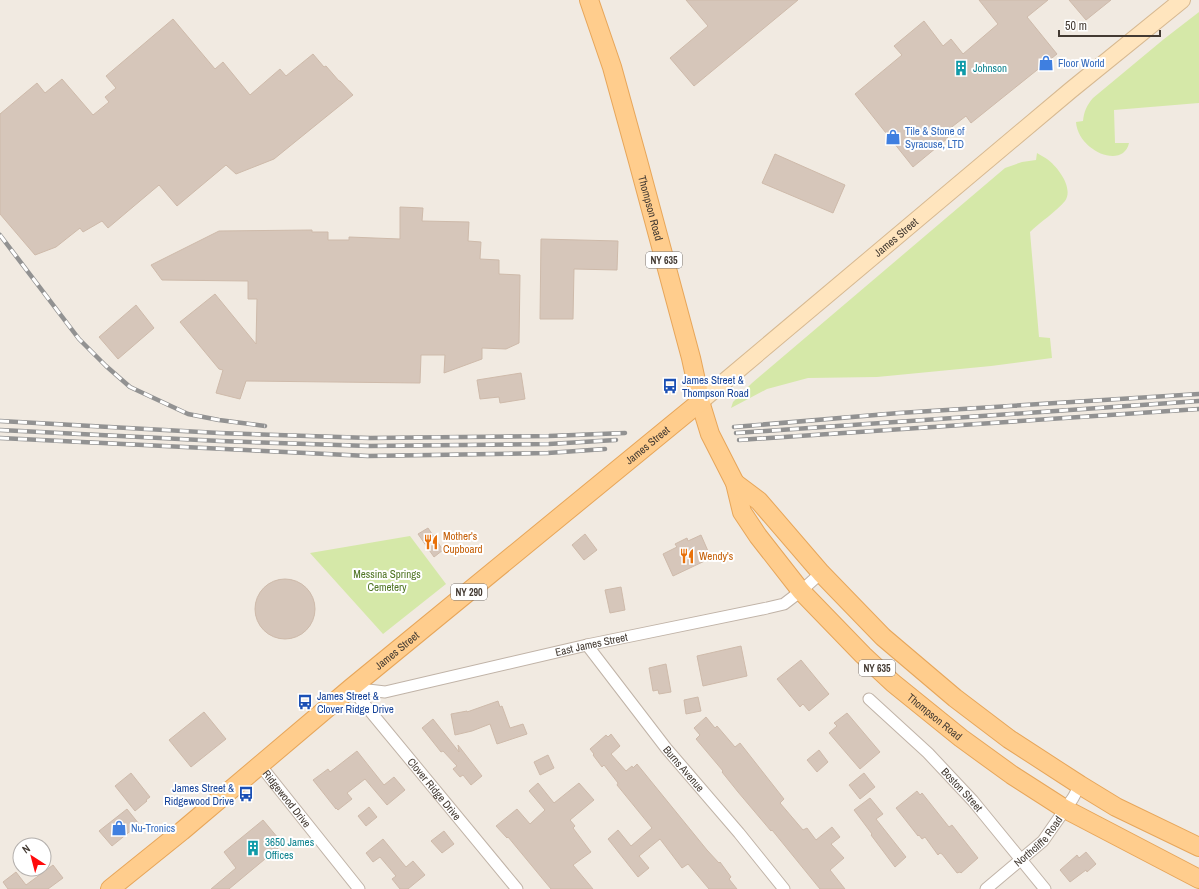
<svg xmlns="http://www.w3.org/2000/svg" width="1199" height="889" viewBox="0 0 1199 889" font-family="'Archivo Narrow',sans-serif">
<rect width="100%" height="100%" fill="#f1eae1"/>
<!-- green -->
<path fill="#d5e8a8" d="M 1199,12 L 1199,103 L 1114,110 L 1115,143 L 1129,143 C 1123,170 1078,151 1076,122 L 1083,121 C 1084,111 1087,105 1093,98 L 1164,39 Z
M 1037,153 C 1040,155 1044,157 1047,159 C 1058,167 1074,188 1065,201 C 1057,211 1039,223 1030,232 L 1039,337 L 1050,338 L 1052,358 L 991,366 L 877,377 L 808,378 L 767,389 L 731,408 L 733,402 L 752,383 L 1005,168 L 1022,162 L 1036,160 Z
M 410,536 L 446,584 L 383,634 L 310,553 Z"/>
<!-- building -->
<path fill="#d6c6ba" stroke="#cebaaa" d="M 686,0 L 798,0 L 694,86 L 670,58 L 708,26 Z
M 979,0 L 1048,0 L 1027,17 L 1057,54 L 971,123 L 966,116 L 944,133 L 948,138 L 913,167 L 855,94 L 902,55 L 894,46 L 924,21 L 943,46 L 951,39 L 963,54 L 998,24 Z
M 1069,0 L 1111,0 L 1086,20 Z
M 173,19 L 215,69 L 223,62 L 250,95 L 280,69 L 286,76 L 313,54 L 324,67 L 326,66 L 339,81 L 340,81 L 353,95 L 274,159 L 236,174 L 226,165 L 177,206 L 159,185 L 108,228 L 102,221 L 83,232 L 80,228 L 56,247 L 35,255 L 0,214 L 0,114 L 37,83 L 45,93 L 62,79 L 93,115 L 109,102 L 105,97 L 116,88 L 106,76 Z
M 775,154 L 845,185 L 833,213 L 762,183 Z
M 400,207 L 423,208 L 422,221 L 469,222 L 468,241 L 481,242 L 480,259 L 499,260 L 499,274 L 520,275 L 519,343 L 506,349 L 482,348 L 482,359 L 444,373 L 445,355 L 421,355 L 420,383 L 246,381 L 240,399 L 216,393 L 223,370 L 219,369 L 180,322 L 215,294 L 256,344 L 257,299 L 248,299 L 248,281 L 162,280 L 151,265 L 219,231 L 312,230 L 312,232 L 328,232 L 328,240 L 349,240 L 349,237 L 400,239 Z
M 541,239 L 618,241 L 617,270 L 574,269 L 573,319 L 540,319 Z
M 136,305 L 154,328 L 118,359 L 99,337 Z
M 521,373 L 525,399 L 500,403 L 499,397 L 480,399 L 477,380 Z
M 428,528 L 443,550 L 434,557 L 418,534 Z
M 585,534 L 597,550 L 584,560 L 572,545 Z
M 701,535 L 711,558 L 673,576 L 663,554 L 677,547 L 675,544 L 687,538 L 688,541 Z
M255 609a30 30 0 1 1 60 0a30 30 0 1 1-60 0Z
M 621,587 L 625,610 L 610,613 L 605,590 Z
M 741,646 L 747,676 L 703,686 L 697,656 Z
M 801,660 L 829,694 L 809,711 L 803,704 L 800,707 L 777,679 Z
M 666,664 L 671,692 L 659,694 L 658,690 L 653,691 L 649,668 Z
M 698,697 L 701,711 L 686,714 L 684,700 Z
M 498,701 L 500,707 L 502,706 L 510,728 L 523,724 L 527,734 L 497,744 L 490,724 L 472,731 L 455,735 L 451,714 L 467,711 L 467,712 Z
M 204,712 L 226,739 L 191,767 L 169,740 Z
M 847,713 L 880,752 L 860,769 L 829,733 L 837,726 L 834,723 Z
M 706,717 L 715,728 L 717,726 L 735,747 L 740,743 L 784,799 L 780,803 L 803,830 L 807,828 L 816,840 L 832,827 L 840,837 L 831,844 L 844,858 L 830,870 L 845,889 L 820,889 L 772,830 L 771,831 L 738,792 L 722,772 L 723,771 L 696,739 L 700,735 L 694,728 Z
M 433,719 L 459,752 L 458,745 L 482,776 L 471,785 L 463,775 L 460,777 L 453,769 L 457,766 L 443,751 L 441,752 L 422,728 Z
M 611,734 L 620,746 L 611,754 L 626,771 L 632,766 L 633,768 L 637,764 L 707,850 L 719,863 L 720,862 L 731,877 L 729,879 L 737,889 L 709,889 L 688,864 L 682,868 L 660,839 L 639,856 L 649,868 L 638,877 L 608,839 L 618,830 L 631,846 L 652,828 L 617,785 L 618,783 L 604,765 L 602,767 L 593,755 L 594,754 L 590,749 L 606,735 L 608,737 Z
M 819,750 L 828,762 L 817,772 L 807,760 Z
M 357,751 L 384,785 L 394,777 L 405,790 L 387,805 L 365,779 L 347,793 L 352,799 L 338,810 L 336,808 L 336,809 L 313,780 L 328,769 L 330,772 Z
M 548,755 L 554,768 L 540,775 L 534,762 Z
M 131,773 L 150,797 L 146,800 L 147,801 L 135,811 L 115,786 Z
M 864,773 L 875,787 L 860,799 L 849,785 Z
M 538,783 L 554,803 L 579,783 L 594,800 L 570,820 L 575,826 L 573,828 L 591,852 L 573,865 L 593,889 L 551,889 L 508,837 L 507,838 L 496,826 L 517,809 L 530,824 L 545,810 L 529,791 Z
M 917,791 L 920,795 L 922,793 L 949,827 L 952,825 L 978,858 L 961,873 L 960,872 L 957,873 L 942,854 L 940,853 L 938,855 L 925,837 L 922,839 L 919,835 L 918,836 L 896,808 Z
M 870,798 L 883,814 L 876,819 L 906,857 L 895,867 L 871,835 L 872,834 L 854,810 Z
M 369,807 L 377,817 L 366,826 L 358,816 Z
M 127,809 L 139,824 L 112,846 L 99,831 Z
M 263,820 L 283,844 L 229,889 L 211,889 L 236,868 L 224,852 Z
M 444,831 L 454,844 L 442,853 L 431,841 Z
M 383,839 L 406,867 L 413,861 L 425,875 L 408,889 L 400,889 L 392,879 L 396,876 L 380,857 L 373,862 L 366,853 Z
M 1086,852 L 1096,864 L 1087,872 L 1086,870 L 1070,882 L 1060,870 L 1077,855 L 1079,858 Z
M 53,865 L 63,878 L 48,889 L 8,889 L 3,882 L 16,872 L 26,885 Z"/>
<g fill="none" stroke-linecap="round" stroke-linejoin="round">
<!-- street casing -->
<g stroke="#c0b3a7" stroke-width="13">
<g id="street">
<path id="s1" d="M 587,645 L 666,748 L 739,833 L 784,889"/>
<path id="s2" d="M 351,688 L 385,692 L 587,645 L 767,608 L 784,604 L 801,591 L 821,573"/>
<path id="s3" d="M 351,688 L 517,889"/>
<path id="s4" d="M 869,699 L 928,753 L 973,801 L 1045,889"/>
<path id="s5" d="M 260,765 L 359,889"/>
<path id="s6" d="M 986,889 L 1043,841 L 1073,798 L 1080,785"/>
</g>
</g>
<!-- secondary casing -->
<g stroke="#d7b991" stroke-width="18">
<g id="secondary">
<path id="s7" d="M 700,402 L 1071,90 L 1182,0"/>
</g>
</g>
<!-- primary casing -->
<g stroke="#e7a65a" stroke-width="20">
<g id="primary">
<path id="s8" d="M 589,0 L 612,67 L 638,161 L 691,358 L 702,408 L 710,434 L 735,483 L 742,512 L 758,536 L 801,591 L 863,655 L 893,683 L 961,738 L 1012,775 L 1065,809 L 1199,879"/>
<path d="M 735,483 L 759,501 L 821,573 L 883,637 L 955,698 L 1009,739 L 1080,785 L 1116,807 L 1199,847"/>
<path id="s9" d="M 110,889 L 182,831 L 351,688 L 700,402"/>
</g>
</g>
<!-- street -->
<use href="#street" stroke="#fff" stroke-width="11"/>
<!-- secondary -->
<use href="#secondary" stroke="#ffe5be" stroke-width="16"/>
<!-- primary -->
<use href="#primary" stroke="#ffcd8d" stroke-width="18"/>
<!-- rail casing -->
<g stroke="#929292" stroke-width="4.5">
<path id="rail" d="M 0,235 L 79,339 L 106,366 L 130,387 L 188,414 L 219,420 L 265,426
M 0,421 L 219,433 L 370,438 L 549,436 L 625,433
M 734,427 L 899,413 L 1199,394
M 0,430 L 220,441 L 369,446 L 549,444 L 616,440
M 736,433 L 1199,401
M 0,438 L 368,456 L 548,453 L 605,449
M 739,440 L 1199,409"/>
</g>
<!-- rail -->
<use href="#rail" stroke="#fff" stroke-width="3" stroke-dasharray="9" stroke-linecap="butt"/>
</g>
<!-- icons -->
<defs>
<g id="shop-bare" transform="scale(1.2)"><path d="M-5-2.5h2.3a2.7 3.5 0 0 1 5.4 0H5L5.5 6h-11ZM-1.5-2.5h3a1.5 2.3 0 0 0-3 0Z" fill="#3f7fe0" stroke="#fff" stroke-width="2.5" paint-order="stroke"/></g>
<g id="building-bare" transform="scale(1.2)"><path d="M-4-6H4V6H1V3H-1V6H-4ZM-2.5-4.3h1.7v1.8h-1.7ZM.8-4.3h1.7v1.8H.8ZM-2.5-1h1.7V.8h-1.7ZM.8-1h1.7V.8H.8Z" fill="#0f9aa8" stroke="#fff" stroke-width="2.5" paint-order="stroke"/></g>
<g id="bus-bare" transform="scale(1.2)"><path d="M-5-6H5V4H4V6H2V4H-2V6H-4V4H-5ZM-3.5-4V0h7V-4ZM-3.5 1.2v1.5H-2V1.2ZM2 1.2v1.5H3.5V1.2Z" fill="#1a4fb4" stroke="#fff" stroke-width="2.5" paint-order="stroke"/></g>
<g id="restaurant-bare" transform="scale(1.2)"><path d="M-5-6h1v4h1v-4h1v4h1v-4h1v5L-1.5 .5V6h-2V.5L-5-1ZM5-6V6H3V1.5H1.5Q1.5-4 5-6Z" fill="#e8710a" stroke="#fff" stroke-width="2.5" paint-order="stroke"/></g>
</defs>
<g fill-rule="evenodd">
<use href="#shop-bare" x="1046" y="63"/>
<use href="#building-bare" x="961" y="68"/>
<use href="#shop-bare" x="893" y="137"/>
<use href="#bus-bare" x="670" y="386"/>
<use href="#restaurant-bare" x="431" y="542"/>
<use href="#restaurant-bare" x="687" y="556"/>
<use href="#bus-bare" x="305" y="702"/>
<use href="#bus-bare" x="246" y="794"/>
<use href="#shop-bare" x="119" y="828"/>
<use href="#building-bare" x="253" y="848"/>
</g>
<g text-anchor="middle" stroke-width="4" stroke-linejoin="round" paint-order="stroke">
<!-- shield labels -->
<g fill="#fff" stroke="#7b7570" stroke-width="1">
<rect x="646" y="252" width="36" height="16" rx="3"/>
<rect x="451" y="584" width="36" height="16" rx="3"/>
<rect x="859" y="660" width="36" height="16" rx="3"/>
</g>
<g font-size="10" font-weight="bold" fill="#433a32">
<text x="664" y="264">NY 635</text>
<text x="469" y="596">NY 290</text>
<text x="877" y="672">NY 635</text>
</g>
<!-- shop labels -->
<g font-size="11" fill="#366cbe" stroke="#fff" text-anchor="start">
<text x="1058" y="67">Floor World</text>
<text x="905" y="135">Tile &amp; Stone of<tspan x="905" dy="13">Syracuse, LTD</tspan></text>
<text x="131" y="832">Nu-Tronics</text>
</g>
<!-- culture labels -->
<g font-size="11" fill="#0d838f" stroke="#fff" text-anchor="start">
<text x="973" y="72">Johnson</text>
<text x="265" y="846">3650 James<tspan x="265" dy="13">Offices</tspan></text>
</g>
<!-- street labels -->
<g font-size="11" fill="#433a32" stroke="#fff">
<text dy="4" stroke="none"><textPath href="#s8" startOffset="217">Thompson Road</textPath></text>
<text dy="4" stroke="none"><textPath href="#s7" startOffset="256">James Street</textPath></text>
<text dy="4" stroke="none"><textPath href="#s9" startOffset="697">James Street</textPath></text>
<text dy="4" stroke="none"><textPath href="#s2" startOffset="246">East James Street</textPath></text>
<text dy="4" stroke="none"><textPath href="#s9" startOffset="373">James Street</textPath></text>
<text dy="4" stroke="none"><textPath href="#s8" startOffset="818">Thompson Road</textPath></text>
<text dy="4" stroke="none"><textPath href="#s1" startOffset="157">Burns Avenue</textPath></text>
<text dy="4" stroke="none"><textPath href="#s3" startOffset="131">Clover Ridge Drive</textPath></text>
<text dy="4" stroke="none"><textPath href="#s4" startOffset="130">Boston Street</textPath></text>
<text dy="4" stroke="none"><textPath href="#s5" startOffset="43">Ridgewood Drive</textPath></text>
<text dy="4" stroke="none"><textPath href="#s6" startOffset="71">Northcliffe Road</textPath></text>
</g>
<!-- transit labels -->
<g font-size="11" fill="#164399" stroke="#fff" text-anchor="start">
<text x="682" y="384">James Street &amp;<tspan x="682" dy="13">Thompson Road</tspan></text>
<text x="317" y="700">James Street &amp;<tspan x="317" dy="13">Clover Ridge Drive</tspan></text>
<text x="234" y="792" text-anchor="end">James Street &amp;<tspan x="234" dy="13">Ridgewood Drive</tspan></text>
</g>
<!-- food labels -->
<g font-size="11" fill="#c56008" stroke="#fff" text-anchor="start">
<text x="443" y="540">Mother's<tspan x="443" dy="13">Cupboard</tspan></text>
<text x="699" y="560">Wendy's</text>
</g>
<!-- park labels -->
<g font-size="11" fill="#507525" stroke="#fff">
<text x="387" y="578">Messina Springs<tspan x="387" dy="13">Cemetery</tspan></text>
</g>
</g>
<!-- north arrow -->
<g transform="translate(32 857) rotate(324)"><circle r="19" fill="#ffffff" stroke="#b4b0ad"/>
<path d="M0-3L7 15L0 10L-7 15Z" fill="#ff0b0c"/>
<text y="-6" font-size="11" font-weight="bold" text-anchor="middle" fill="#433a32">N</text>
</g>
<!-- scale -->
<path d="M1059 30v6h101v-6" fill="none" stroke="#433a32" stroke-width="2"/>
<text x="1065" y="30" font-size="12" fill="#433a32" stroke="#ffffff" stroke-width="3" paint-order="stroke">50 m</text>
</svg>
